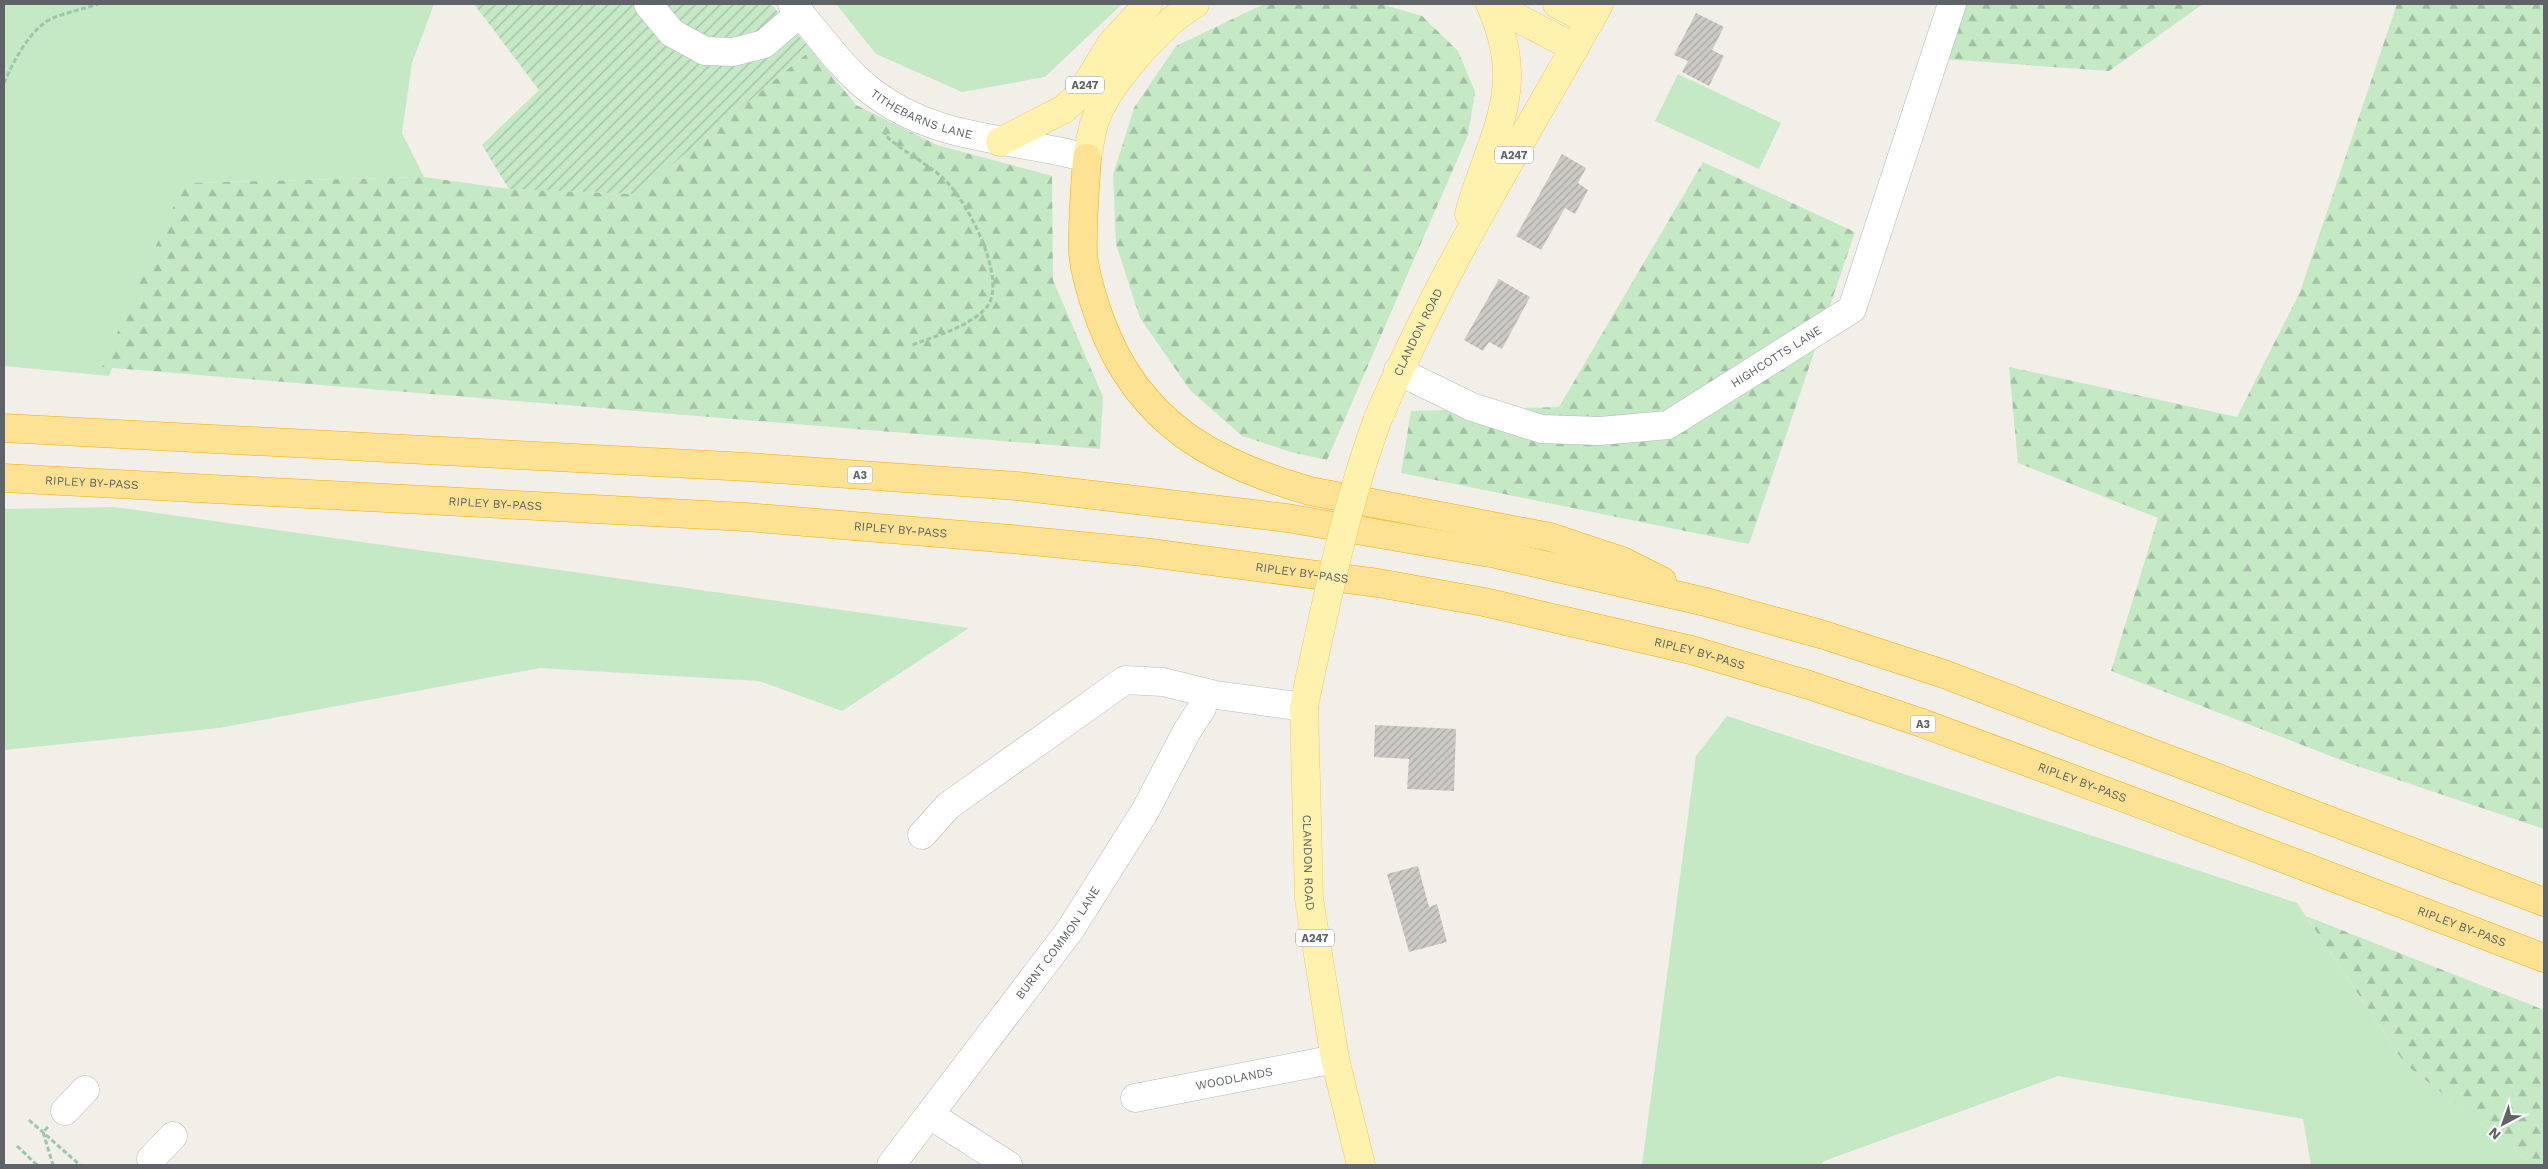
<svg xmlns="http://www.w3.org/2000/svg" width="2548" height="1169" viewBox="0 0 2548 1169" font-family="'Work Sans',sans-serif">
<defs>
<pattern id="forest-firs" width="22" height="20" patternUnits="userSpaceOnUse" patternTransform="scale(1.25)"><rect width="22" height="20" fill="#c5e8c5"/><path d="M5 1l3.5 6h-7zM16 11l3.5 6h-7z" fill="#a3c0a4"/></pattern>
<pattern id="garden-furrows" width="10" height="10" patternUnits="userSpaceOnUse" patternTransform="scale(1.25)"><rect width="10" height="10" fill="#c5e8c5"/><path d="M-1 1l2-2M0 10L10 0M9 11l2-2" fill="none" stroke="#a3c0a4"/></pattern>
<pattern id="building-hatch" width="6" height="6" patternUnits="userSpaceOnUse" patternTransform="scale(1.25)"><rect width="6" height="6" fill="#cccac5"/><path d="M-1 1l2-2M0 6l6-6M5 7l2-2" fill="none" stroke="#a9a8a4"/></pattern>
</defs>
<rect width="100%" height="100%" fill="#f1efe8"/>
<!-- grass -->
<path fill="#c5e8c5" d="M 4,4 L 434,4 L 412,63 L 402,133 L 424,177 L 184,183 L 109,376 L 4,366 Z
M 836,4 L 1122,4 L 1045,77 L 962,92 L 876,54 Z
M 1678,74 L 1781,123 L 1759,169 L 1655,121 Z
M 115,507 L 969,628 L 842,711 L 759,681 L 540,668 L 219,728 L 4,750 L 4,509 Z
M 1727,716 L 2297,903 L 2405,1064 L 2534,1165 L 2311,1165 L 2303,1119 L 2058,1076 L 1824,1161 L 1821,1165 L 1642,1165 L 1696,756 Z"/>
<!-- forest -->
<path fill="url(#forest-firs)" d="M 1264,4 L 1381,4 L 1422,16 L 1458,51 L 1475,92 L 1468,135 L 1327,460 L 1291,452 L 1242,436 L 1190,390 L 1140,318 L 1116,244 L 1113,175 L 1134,108 L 1176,46 Z
M 1964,4 L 2203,4 L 2109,71 L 1944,59 Z
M 2397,4 L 2544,4 L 2544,829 L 2351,764 L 2111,671 L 2158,518 L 2018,463 L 2009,367 L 2237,417 L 2300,292 Z
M 811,50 L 856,105 L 937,145 L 1052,176 L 1053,280 L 1103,397 L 1100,449 L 102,367 L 184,183 L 424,177 L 509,189 L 635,194 Z
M 1703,162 L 1855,232 L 1749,544 L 1401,473 L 1411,411 L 1559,407 Z
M 2306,916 L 2544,1010 L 2544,1165 L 2534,1165 L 2405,1064 Z"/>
<!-- garden -->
<path fill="url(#garden-furrows)" d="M 474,4 L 771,4 L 811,50 L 636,194 L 509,189 L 482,145 L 539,90 Z"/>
<!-- building -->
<path fill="url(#building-hatch)" d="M 1696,13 L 1724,27 L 1712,50 L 1724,56 L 1709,86 L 1682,72 L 1688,61 L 1674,55 Z
M 1562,154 L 1586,168 L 1578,183 L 1588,190 L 1575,214 L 1565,208 L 1541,250 L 1516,236 Z
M 1499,279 L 1530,297 L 1502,349 L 1489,342 L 1483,351 L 1464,340 Z
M 1375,725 L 1456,729 L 1454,791 L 1407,789 L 1409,759 L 1374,757 Z
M 1418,866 L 1429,907 L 1437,904 L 1447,942 L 1409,952 L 1387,874 Z"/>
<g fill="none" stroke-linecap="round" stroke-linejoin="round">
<!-- minor casing -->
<g stroke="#b5b8bc" stroke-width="29">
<g id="minor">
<path d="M 648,4 L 672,33 L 705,51 L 733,52 L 764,44 L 800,13"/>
<path id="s1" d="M 792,4 C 818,33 840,67 871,91 C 936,142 1012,137 1087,158"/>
<path id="s2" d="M 1398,371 L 1472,407 L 1542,429 L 1600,431 L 1668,425 L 1852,309 L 1952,4"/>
<path d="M 922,835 L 948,806 L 1125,680 L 1163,682 L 1216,695 L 1304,707"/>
<path id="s3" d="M 1135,1098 L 1335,1059"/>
<path d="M 65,1111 L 85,1090"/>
<path d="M 930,1115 L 1008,1165"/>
<path d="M 151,1159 L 173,1136"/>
<path id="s4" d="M 891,1165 L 1070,930 L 1145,811 L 1187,731 L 1202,708"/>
</g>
</g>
<!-- major casing -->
<g stroke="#f2c960" stroke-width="29">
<g id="major">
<path d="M 1491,4 L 1575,48"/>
<path d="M 1557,4 L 1590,21"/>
<path d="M 1000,142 L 1064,109 L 1081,93 L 1112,43 L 1148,4"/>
<path d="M 1087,158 C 1089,147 1091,135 1094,124 C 1105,86 1162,23 1195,4"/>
<path d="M 1469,214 C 1492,132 1529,90 1490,4"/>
<path id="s5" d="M 1377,421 C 1438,276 1523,141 1599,4"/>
<path id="s6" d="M 1307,691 L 1304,707 L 1309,899 L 1335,1059 L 1361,1165"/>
</g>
</g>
<!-- highway casing -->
<g stroke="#f9ab00" stroke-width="29">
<g id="highway">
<path d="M 1087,158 C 1085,189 1082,221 1083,253 C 1085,276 1093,300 1101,322 C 1139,423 1212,463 1310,491 L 1550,537 L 1622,561 L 1662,581"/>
<path d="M 4,428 L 748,467 L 1017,486 L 1287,518 L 1496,554 L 1706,602 L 1824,635 L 1944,674 L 2544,902"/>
<path id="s7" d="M 4,478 L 746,517 L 1011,539 L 1143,552 L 1378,583 L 1484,602 L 1691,650 L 1809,685 L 1922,723 L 2151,808 L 2544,958"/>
</g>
</g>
<!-- path -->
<path stroke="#9cc7a9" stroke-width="3" stroke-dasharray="5 2.5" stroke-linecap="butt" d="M 4,83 C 13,62 31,27 53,18 C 68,12 83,9 98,4
M 886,130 L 885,135 C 903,152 925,162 943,178 C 966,198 1010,282 986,308 C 967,328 937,335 912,345
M 29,1120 L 80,1165
M 48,1127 L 43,1132 L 53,1165
M 17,1146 L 37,1165"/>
<!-- minor -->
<use href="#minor" stroke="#fff" stroke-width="28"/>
<!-- major -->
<use href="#major" stroke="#fff2af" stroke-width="28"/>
<!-- highway -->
<use href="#highway" stroke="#fde293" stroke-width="28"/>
<!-- major-bridge casing -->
<g stroke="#f2c960" stroke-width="29" stroke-linecap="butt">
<path id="major-bridge" d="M 1307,691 C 1327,599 1345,509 1377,421"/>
</g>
<!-- major-bridge -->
<use href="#major-bridge" stroke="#fff2af" stroke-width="28"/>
</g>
<g text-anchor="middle" stroke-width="5" stroke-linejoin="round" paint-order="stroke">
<!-- shield labels -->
<g fill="#fff" stroke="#8f9295" stroke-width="1">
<rect x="1066" y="76.5" width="38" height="17" rx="4"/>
<rect x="1495" y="146.5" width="38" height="17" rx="4"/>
<rect x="847.5" y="466.5" width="25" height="17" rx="4"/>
<rect x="1910.5" y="715.5" width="25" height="17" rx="4"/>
<rect x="1296" y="929.5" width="38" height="17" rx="4"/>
</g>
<g font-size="11" font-weight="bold" fill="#5f6368">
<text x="1085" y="89">A247</text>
<text x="1514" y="159">A247</text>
<text x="860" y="479">A3</text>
<text x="1923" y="728">A3</text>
<text x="1315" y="942">A247</text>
</g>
<!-- street labels -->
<g font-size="12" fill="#5f6368" stroke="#fff">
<text dy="4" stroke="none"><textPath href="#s1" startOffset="174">TITHEBARNS LANE</textPath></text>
<text dy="4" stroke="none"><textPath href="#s5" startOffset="98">CLANDON ROAD</textPath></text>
<text dy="4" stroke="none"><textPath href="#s2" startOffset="410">HIGHCOTTS LANE</textPath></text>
<text dy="4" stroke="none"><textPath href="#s7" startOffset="88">RIPLEY BY-PASS</textPath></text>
<text dy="4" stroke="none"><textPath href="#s7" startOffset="492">RIPLEY BY-PASS</textPath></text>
<text dy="4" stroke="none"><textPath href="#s7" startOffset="898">RIPLEY BY-PASS</textPath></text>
<text dy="4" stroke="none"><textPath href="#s7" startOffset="1302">RIPLEY BY-PASS</textPath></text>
<text dy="4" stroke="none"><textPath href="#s7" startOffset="1708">RIPLEY BY-PASS</textPath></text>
<text dy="4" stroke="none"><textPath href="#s7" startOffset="2112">RIPLEY BY-PASS</textPath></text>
<text dy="4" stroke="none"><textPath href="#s6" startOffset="172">CLANDON ROAD</textPath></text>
<text dy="4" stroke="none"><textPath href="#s7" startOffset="2518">RIPLEY BY-PASS</textPath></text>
<text dy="4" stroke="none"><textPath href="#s4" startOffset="278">BURNT COMMON LANE</textPath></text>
<text dy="4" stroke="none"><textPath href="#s3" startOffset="101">WOODLANDS</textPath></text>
</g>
</g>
<!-- border -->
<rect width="2548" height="1169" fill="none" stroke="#5f6368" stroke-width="10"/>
<!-- north arrow -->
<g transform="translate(2503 1124) rotate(221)" stroke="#ffffff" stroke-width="4" paint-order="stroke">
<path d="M0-4L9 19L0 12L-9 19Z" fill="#5f6368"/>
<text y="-8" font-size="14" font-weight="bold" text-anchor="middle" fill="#5f6368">N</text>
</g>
</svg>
